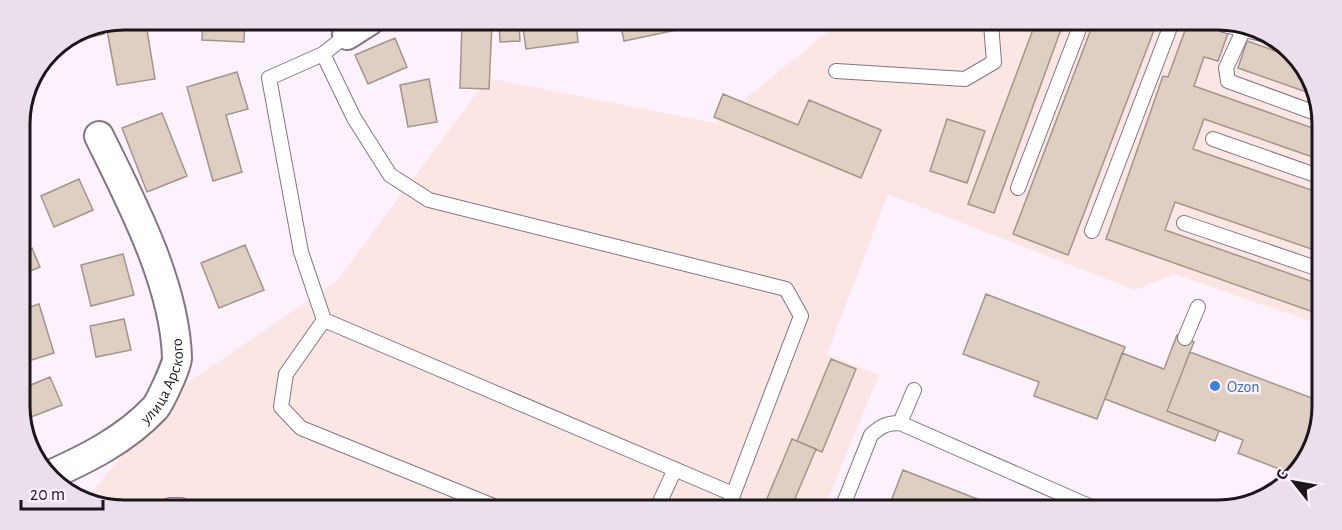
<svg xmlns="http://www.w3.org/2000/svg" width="1342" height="530" viewBox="0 0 1342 530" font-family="'Alegreya Sans',sans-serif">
<rect width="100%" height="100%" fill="#fdf1fd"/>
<!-- industrial -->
<path fill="#fbe6e3" d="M 839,23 L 1252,25 L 1301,60 L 1322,110 L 1318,324 L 1175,274 L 1135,290 L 888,194 L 827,354 L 879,375 L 824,508 L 90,505 L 84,501 L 178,389 L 336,282 L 488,78 L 715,123 Z"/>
<!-- building -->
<path fill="#dfcec2" stroke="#a49589" stroke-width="1.5" d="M 203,20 L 245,20 L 244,42 L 202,40 Z
M 499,21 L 519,21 L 520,41 L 500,42 Z
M 522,21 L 576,22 L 578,42 L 526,49 Z
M 462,22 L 492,23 L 489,89 L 460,88 Z
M 620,22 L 684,22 L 686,28 L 624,41 Z
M 784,23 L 827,23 L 785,29 Z
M 146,24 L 155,79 L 117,85 L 107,30 Z
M 1035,24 L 1063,24 L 994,213 L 968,204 Z
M 1093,24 L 1127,27 L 1128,25 L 1156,25 L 1068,255 L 1013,234 Z
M 1187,25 L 1206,25 L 1228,33 L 1218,61 L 1204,57 L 1194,86 L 1321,131 L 1321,160 L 1204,119 L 1193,149 L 1320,193 L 1320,252 L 1175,202 L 1165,230 L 1319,284 L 1319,314 L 1106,239 L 1163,76 L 1168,77 Z
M 103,28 L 104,34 L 68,43 L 67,41 Z
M 395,38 L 407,67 L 368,84 L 355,55 Z
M 1247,41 L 1301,60 L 1315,95 L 1238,68 Z
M 237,72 L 248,109 L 226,115 L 242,172 L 213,181 L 187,87 Z
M 429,79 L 437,122 L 408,127 L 400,85 Z
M 723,94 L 798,125 L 809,100 L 881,130 L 861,178 L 714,117 Z
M 162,113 L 187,176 L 147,192 L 122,128 Z
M 947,119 L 985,131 L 967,183 L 930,171 Z
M 79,179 L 93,210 L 54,227 L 41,196 Z
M 245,245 L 264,290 L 219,308 L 201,263 Z
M 32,248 L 40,267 L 21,275 L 20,253 Z
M 123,254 L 134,295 L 91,306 L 81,265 Z
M 986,294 L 1125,347 L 1097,419 L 1034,396 L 1039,382 L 963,354 Z
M 39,304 L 54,353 L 22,363 L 21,310 Z
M 124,319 L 131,350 L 96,357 L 90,326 Z
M 1177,335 L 1194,342 L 1167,411 L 1219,431 L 1215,441 L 1105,399 L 1122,353 L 1164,369 Z
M 1190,352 L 1317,400 L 1317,439 L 1292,474 L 1238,453 L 1243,440 L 1167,411 Z
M 831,359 L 856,369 L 822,452 L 797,441 Z
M 50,377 L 62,405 L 21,421 L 21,389 Z
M 792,439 L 816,449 L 791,508 L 763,508 Z
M 903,470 L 1003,509 L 888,509 Z"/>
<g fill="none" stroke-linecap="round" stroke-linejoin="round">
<!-- service casing -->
<g stroke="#837682" stroke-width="16">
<path id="service" d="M 1224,25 L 1266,35
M 1243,31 L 1226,68 L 1228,81 L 1321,115
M 347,35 L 323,54 L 269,78 L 301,252 L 324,320 L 733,494
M 323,54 L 354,118 L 390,175 L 429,200 L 786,289 L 801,316 L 728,508
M 836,71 L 965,79 L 994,62 L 991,24
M 1213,139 L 1321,177
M 1018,188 L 1081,24
M 1184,223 L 1319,269
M 1092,231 L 1171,25
M 324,320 L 286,374 L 281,407 L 301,428 L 496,507
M 1185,338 L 1198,307
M 900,423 L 914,390
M 170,505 L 181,505
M 657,508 L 675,469
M 842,508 L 871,435 C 881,426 887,423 900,423 L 1098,510"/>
</g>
<!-- minor casing -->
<g stroke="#837682" stroke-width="32">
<g id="minor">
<path d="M 347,35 L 369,21"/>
<path id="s1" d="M 48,476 C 86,459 125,440 155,408 C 160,402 177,366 177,358 C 175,284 131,201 99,136"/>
</g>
</g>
<!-- service -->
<use href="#service" stroke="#fff" stroke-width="14"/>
<!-- minor -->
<use href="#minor" stroke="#fff" stroke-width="28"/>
</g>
<!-- markers -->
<circle fill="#3f7fe0" stroke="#fdf1fd" stroke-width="2" cx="1215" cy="386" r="6"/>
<g text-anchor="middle" stroke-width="5" stroke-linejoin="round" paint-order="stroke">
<!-- street labels -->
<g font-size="16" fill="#1b161b" stroke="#fdf1fd">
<text dy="6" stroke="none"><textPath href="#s1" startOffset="156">улица Арского</textPath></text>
</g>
<!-- shop labels -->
<g font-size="16" fill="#366cbe" stroke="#fdf1fd" text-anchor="start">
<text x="1227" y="392">Ozon</text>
</g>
</g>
<!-- crop -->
<path d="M0 0H1342V530H0ZM124 30H1218A94 94 0 0 1 1312 124V406A94 94 0 0 1 1218 500H124A94 94 0 0 1 30 406V124A94 94 0 0 1 124 30Z" fill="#ebdfeb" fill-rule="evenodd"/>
<path fill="none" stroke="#1b161b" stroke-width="3" d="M124 30H1218A94 94 0 0 1 1312 124V406A94 94 0 0 1 1218 500H124A94 94 0 0 1 30 406V124A94 94 0 0 1 124 30Z"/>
<!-- north arrow -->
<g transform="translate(1294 482) rotate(301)" stroke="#fdf1fd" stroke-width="4.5" paint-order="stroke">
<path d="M0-4.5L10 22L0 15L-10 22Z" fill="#1b161b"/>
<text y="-9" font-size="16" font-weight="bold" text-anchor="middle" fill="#1b161b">С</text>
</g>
<!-- scale -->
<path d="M21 500v9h82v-9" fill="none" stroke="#1b161b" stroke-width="3"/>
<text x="30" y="500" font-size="18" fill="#1b161b" stroke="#fdf1fd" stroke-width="4.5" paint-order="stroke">20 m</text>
</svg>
